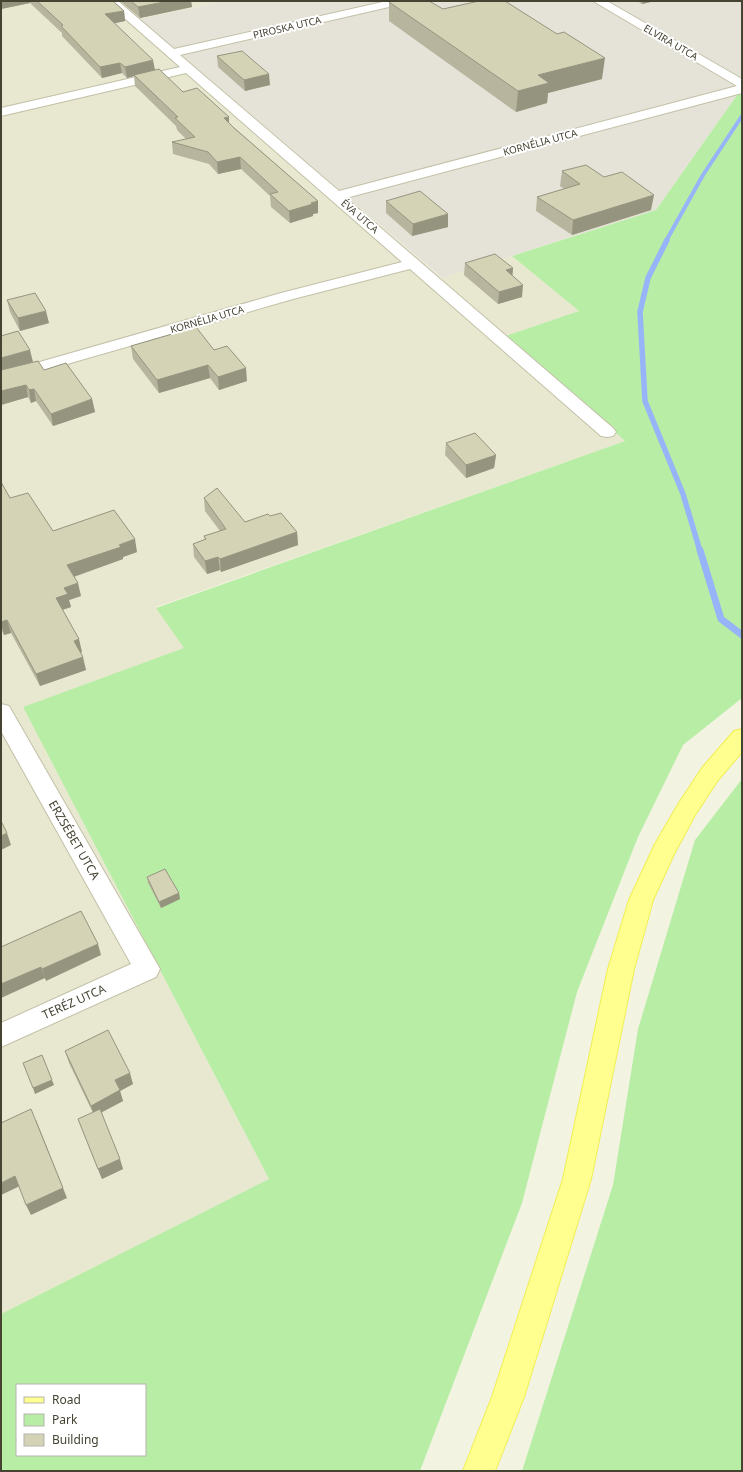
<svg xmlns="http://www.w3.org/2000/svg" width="743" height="1472" viewBox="0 0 743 1472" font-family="'Noto Sans',sans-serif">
<rect width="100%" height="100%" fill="#f3f3e2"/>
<!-- residential -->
<path fill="#e8e7d0" d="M 1,1 L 226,1 L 140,19 L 441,278 L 512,256 L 579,311 L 507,336 L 625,441 L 156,607 L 185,648 L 23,707 L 269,1179 L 1,1314 Z"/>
<!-- industrial -->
<path fill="#e5e3d8" d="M 226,1 L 742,1 L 742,88 L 656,210 L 442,278 L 140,19 Z"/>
<!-- green -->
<path fill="#b8eda6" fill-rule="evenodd" d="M 742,88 L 742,698 L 683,745 L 638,837 L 577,992 L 522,1203 L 420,1471 L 1,1471 L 1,1314 L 269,1179 L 23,707 L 184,648 L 156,608 L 625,441 L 506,336 L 579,311 L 512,256 L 656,210 ZM 17,1385 L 145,1385 L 145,1455 L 17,1455 Z
M 742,779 L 742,1471 L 522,1471 L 613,1185 L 638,1029 L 695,840 Z"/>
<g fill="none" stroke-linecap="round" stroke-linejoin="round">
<!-- stream-far2 -->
<path stroke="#97b4f8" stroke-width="4" d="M 666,241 L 703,175 L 742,116"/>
<!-- stream-far1 -->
<path stroke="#97b4f8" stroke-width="5.5" d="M 667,240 L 648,278 L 640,312 L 645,401 L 683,494 L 700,551"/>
<!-- stream -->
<path stroke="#97b4f8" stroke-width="7" d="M 700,550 L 721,619 L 742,635"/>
<!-- minor casing -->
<g stroke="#c2c0a7" stroke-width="2">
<path id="minor" d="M 105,1 L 118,1 L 174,49 L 387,1 L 408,1 L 402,4 L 180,55 L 339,191 L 737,86 L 593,1 L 607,1 L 742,79 L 742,93 L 346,198 L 613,428 L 616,432 L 613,436 L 607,437 L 601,436 L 410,269 L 293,299 L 1,383 L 1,373 L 281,293 L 402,262 L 186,73 L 1,116 L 1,108 L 180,67 Z
M 1,704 L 9,706 L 160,969 L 156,977 L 1,1047 L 1,1023 L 131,964 L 1,731 Z"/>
</g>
<!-- major casing -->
<g stroke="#f0ee53" stroke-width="2">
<path id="major" d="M 742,729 L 742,752 L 718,780 L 695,815 L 674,854 L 653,900 L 634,969 L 591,1179 L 524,1397 L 495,1471 L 463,1471 L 492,1397 L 563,1179 L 608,969 L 629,900 L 655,844 L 679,803 L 702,768 L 734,731 Z"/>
</g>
<!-- minor -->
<use href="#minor" fill="#fff" fill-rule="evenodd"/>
<!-- major -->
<use href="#major" fill="#ffff8f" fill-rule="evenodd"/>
</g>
<!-- wall -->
<path fill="#b7b59d" d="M 1,1 L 113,1 L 124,11 L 125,21 L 114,23 L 155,70 L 183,92 L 229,123 L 318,201 L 318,213 L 313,214 L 313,216 L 290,223 L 271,207 L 270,196 L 241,169 L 218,174 L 209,164 L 173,154 L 172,142 L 186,139 L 177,130 L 176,126 L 135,86 L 134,76 L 127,78 L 122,73 L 102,78 L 62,36 L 62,33 L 30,3 L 1,9 Z
M 120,1 L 191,1 L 192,7 L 140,18 Z
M 637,1 L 655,1 L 642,4 Z
M 389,2 L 443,9 L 602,79 L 548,93 L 547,103 L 516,112 L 389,21 Z
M 217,56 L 270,85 L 245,91 L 218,67 Z
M 562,171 L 651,210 L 572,235 L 536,211 L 537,197 L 564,189 L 560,186 Z
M 386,201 L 448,214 L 448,227 L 412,236 L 386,213 Z
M 465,263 L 513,268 L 512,276 L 522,297 L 498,304 L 464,275 Z
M 7,300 L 49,323 L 20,331 L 10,312 Z
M 131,346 L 214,350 L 247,381 L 219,390 L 210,378 L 159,393 L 133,359 Z
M 33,362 L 44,370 L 92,399 L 95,412 L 53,426 L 36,401 L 31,403 L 28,397 L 1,405 Z
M 446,443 L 496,455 L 494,468 L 466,478 L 445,455 Z
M 1,482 L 10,498 L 53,531 L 137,552 L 123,557 L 123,559 L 74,577 L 81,596 L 69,600 L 71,607 L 62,610 L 82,652 L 80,653 L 86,670 L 40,686 L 11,633 L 4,635 L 1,629 Z
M 204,498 L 245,522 L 270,516 L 297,532 L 298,545 L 221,572 L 220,570 L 207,574 L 194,557 L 193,544 L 205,540 L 204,536 L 220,531 L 205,511 Z
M 147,877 L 180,899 L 161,908 L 148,883 Z
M 65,1051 L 133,1084 L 120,1091 L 123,1101 L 101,1113 L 123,1169 L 102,1179 L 78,1119 L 93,1113 L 69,1063 Z"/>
<!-- shaded-wall -->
<path fill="#95947f" d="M 1,1 L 30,1 L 30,3 L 1,9 Z
M 169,1 L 191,1 L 192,7 L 140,18 L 138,7 Z
M 643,1 L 655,1 L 642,4 Z
M 124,11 L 125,21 L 107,25 L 105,14 Z
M 605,58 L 602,79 L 548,93 L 547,103 L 516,112 L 518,91 L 538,75 Z
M 153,60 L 155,70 L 127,78 L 125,67 Z
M 120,63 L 122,73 L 102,78 L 100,67 Z
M 269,74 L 270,85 L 245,91 L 244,80 Z
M 229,117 L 229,129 L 224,118 Z
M 240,157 L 241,169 L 218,174 L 217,162 Z
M 654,195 L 651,210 L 572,235 L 573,220 Z
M 318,201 L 318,213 L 313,214 L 313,216 L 290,223 L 289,211 Z
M 448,214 L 448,227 L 412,236 L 413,224 Z
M 513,268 L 512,281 L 506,270 Z
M 523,285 L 522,297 L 498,304 L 499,292 Z
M 46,311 L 49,323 L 20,331 L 18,318 Z
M 30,350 L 33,362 L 1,371 L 1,358 Z
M 208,365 L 210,378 L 159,393 L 157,380 Z
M 246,368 L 247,381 L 219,390 L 218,377 Z
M 26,385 L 28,397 L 1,405 L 1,391 Z
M 34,389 L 36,401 L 31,403 L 29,390 Z
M 92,399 L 95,412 L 53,426 L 51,414 Z
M 496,455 L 494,468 L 466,478 L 466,465 Z
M 297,532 L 298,545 L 221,572 L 220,559 Z
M 135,539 L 137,552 L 123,557 L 123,559 L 70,578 L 67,565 Z
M 218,557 L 220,570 L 207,574 L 205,561 Z
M 78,583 L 81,596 L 69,600 L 71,607 L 59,611 L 56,598 L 64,588 Z
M 7,620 L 11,633 L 4,635 L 1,622 Z
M 79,639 L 82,652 L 77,654 L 74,641 Z
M 83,657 L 86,670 L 40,686 L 36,674 Z
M 7,833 L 11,845 L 1,850 L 1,836 Z
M 179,893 L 180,899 L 161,908 L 159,902 Z
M 98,944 L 101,955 L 46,981 L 42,969 Z
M 41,967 L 45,978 L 1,998 L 1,984 Z
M 130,1073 L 133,1084 L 120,1091 L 123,1101 L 94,1116 L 91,1106 L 115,1080 Z
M 52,1080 L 54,1085 L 35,1094 L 33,1088 Z
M 36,1120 L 67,1198 L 31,1215 L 26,1205 Z
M 120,1159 L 123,1169 L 102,1179 L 98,1169 Z
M 15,1176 L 20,1186 L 1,1195 L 1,1183 Z"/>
<!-- building -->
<path fill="#d5d3b6" stroke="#95947f" d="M 37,1 L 113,1 L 124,11 L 105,14 L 153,60 L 125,67 L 120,63 L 100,67 L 61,26 L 63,25 Z
M 131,1 L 169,1 L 138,7 Z
M 391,1 L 429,1 L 443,9 L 479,1 L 505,1 L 557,34 L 564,32 L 605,58 L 538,75 L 549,83 L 518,91 L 389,2 Z
M 242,51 L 269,74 L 244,80 L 217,56 Z
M 159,69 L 183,92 L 197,88 L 229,117 L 224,118 L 234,128 L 318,201 L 311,203 L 313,204 L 289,211 L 270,194 L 278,192 L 240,157 L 217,162 L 208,152 L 172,142 L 195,137 L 175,118 L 178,117 L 134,75 Z
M 586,165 L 604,177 L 622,172 L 654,195 L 573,220 L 537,197 L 580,184 L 562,171 Z
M 420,191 L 448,214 L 413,224 L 386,201 Z
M 495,254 L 513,268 L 506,270 L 523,285 L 499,292 L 465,263 Z
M 35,293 L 46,311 L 18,318 L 7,300 Z
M 196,327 L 214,350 L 227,346 L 246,368 L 218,377 L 208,365 L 157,380 L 131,346 Z
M 18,331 L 30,350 L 1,358 L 1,336 Z
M 38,361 L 44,370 L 66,363 L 92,399 L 51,414 L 34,389 L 29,390 L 26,385 L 1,391 L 1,370 Z
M 475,433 L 496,455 L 466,465 L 446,443 Z
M 1,482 L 10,498 L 28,493 L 53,531 L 114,510 L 135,539 L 119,545 L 121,547 L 67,565 L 78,583 L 64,588 L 68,594 L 56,598 L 79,639 L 74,641 L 83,657 L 36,674 L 7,620 L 1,622 Z
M 217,488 L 245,522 L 268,514 L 270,516 L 281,513 L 297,532 L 220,559 L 218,557 L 205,561 L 193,544 L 206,539 L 204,536 L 226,529 L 204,498 Z
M 1,821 L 7,833 L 1,836 Z
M 165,869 L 179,893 L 159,902 L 147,877 Z
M 81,911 L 98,944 L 42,969 L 41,967 L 1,984 L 1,947 Z
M 108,1030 L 130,1073 L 115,1080 L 120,1090 L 91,1106 L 65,1051 Z
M 42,1055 L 52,1080 L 33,1088 L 23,1063 Z
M 31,1109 L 63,1188 L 26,1205 L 15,1176 L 1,1183 L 1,1123 Z
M 100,1109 L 120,1159 L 98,1169 L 78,1119 Z"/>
<g text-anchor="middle" stroke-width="4" stroke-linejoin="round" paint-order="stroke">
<!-- far-street labels -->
<g font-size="10" fill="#454332" stroke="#fff">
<text transform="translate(287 27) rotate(-13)" y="4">PIROSKA UTCA</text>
<text transform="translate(671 42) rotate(30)" y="4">ELVIRA UTCA</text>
<text transform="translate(540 142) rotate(-15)" y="4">KORNÉLIA UTCA</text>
<text transform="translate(360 216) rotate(41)" y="4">ÉVA UTCA</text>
<text transform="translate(207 319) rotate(-16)" y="4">KORNÉLIA UTCA</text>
</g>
<!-- street labels -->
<g font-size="12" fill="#454332" stroke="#fff">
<text transform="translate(74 840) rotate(60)" y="4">ERZSÉBET UTCA</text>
<text transform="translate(74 1002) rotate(-24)" y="4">TERÉZ UTCA</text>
</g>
</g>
<!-- border -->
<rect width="743" height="1472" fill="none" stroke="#454332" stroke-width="4"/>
<!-- legend -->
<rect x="16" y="1384" width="130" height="72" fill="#ffffff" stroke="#b5b4ad"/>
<rect x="24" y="1397" width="20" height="6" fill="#ffff8f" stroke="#b5b4ad"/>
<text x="52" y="1404" font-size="12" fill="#454332">Road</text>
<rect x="24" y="1414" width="20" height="12" fill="#b8eda6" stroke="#b5b4ad"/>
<text x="52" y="1424" font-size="12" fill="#454332">Park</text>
<rect x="24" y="1434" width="20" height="12" fill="#d5d3b6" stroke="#b5b4ad"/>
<text x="52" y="1444" font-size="12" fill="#454332">Building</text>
</svg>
